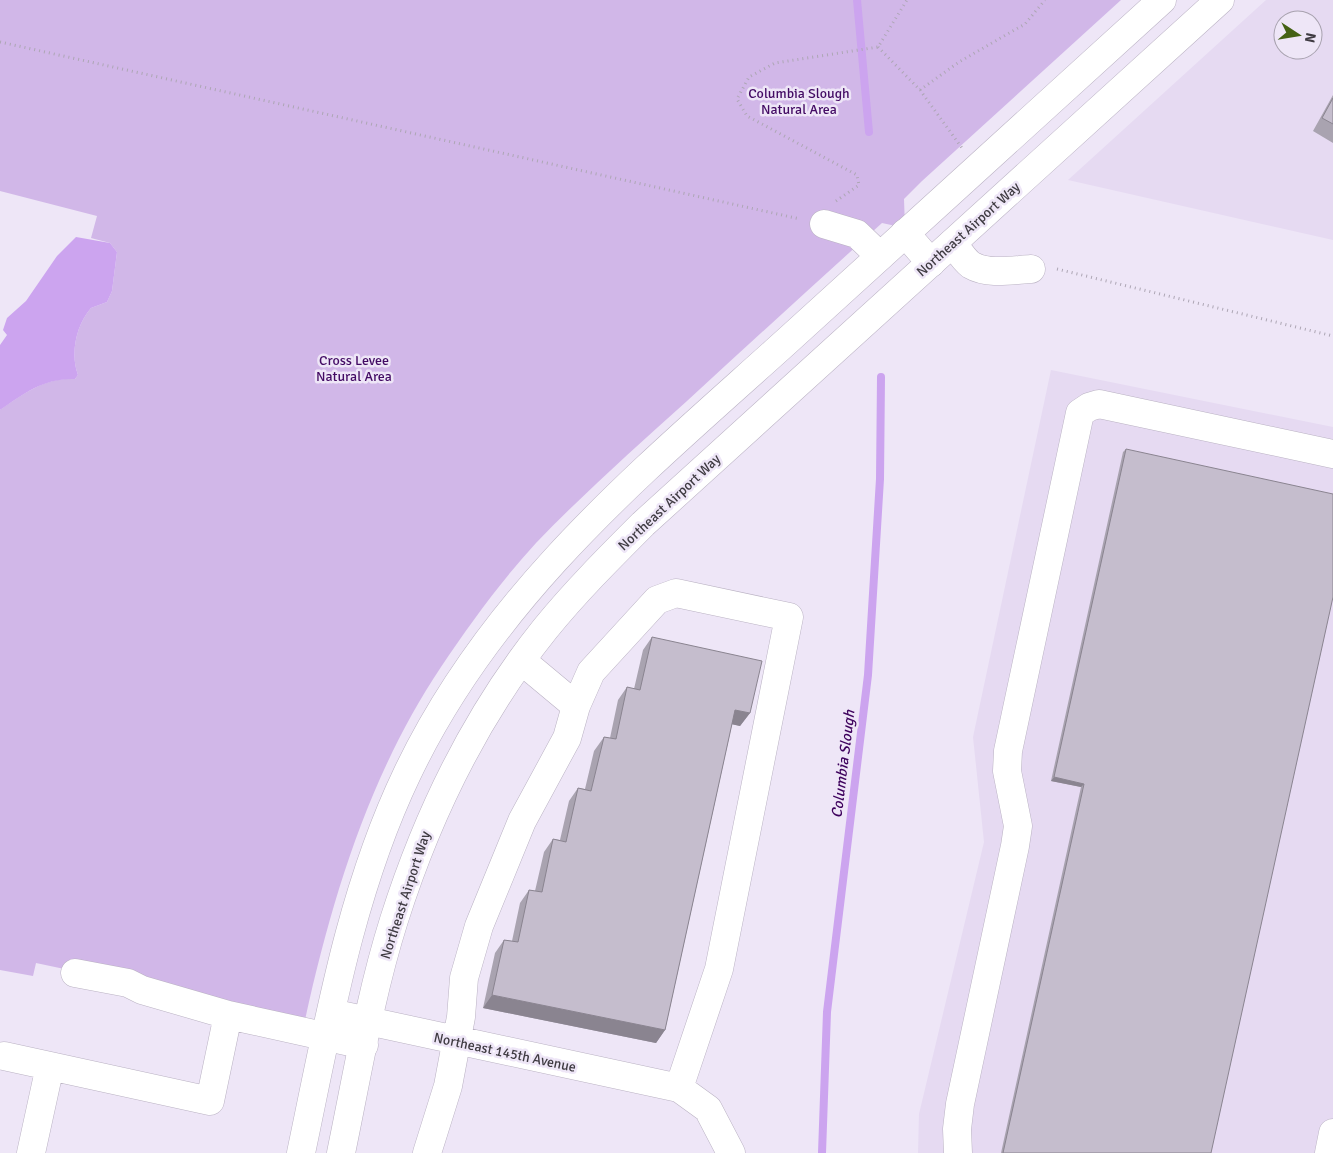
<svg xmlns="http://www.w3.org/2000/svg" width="1333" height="1153" viewBox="0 0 1333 1153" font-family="Signika,sans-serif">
<rect width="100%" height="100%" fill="#eee6f7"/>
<!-- built -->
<path fill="#e6daf2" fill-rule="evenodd" d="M 1266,0 L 1333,0 L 1333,240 L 1068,180 ZM 1283,20 L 1313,20 L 1313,50 L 1283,50 Z
M 1051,370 L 1333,427 L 1333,1153 L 918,1153 L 919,1114 L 984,842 L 973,737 Z"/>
<!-- green -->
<path fill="#d1b7e8" d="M 0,0 L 1121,0 L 922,181 L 904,199 L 905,228 L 882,223 C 817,282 752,341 687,401 C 636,447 584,493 536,543 C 501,581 469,625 441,667 C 370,773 332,897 305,1020 L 36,963 L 33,976 L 0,970 L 0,410 C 23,394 46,377 75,379 L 78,375 C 70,354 76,325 91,308 L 107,302 L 112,291 L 117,252 L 110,243 L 91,238 L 97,216 L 0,191 Z"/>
<!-- water -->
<path fill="#cca4ef" d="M 76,237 L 110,243 L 117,252 L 112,291 L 107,302 L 91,308 C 76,325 70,354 78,375 L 75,379 C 44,378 25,393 0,410 L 0,345 L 7,335 L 3,330 L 7,318 L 26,301 L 57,256 Z"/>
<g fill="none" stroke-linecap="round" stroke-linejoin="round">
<!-- stream -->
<path stroke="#cca4ef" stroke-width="8" d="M 857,0 L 869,132
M 822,1153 L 827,1012 L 868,675 L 880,479 L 881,377"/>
<!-- minor casing -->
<g stroke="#bab2c3" stroke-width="29">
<path id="minor" d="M 824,224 L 857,234 L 880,256
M 905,233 L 931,263
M 953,243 C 958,250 964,260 971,265 C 988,275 1013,270 1031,269
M 522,661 L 576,706
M 75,973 L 128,983 L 142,990 L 228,1015
M 331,1013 L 679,1088 L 708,1109 L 731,1153
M 4,1056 L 210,1101 L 228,1015 L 364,1045
M 31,1153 L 50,1066
M 427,1153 L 448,1086 L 461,1017 L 464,978 L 479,926 L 522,821 L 567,738 L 576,706 L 591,672 L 657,600 L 676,593 L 789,617 L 719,969 L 679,1088
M 958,1153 L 957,1129 L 960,1104 L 1015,846 L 1018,826 L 1007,771 L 1008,751 L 1080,413 L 1089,407 L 1099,404 L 1333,454
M 1329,1153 L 1333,1133"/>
</g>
<!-- major casing -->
<g stroke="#bab2c3" stroke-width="29">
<path id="major" d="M 301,1153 C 328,1025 350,893 407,774 C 493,593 642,472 787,341 C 912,227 1037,114 1162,0
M 341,1153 C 357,1076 370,996 394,920 C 427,816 476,715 545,629 C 575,592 609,558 643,524 L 1220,0"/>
</g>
<!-- path -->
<path stroke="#ada6b4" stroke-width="3" stroke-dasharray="1 4" stroke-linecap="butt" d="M 0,42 L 800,219
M 878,47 L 920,90 L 962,148
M 920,90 L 959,62 L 1025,24 L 1045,0
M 836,201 L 859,185 L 857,175 L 747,116 L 737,99 L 749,77 L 775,63 L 878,47 L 907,0
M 1057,269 L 1333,336"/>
<!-- minor -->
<use href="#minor" stroke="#fff" stroke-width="28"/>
<!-- major -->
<use href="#major" stroke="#fff" stroke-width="28"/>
</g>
<!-- wall -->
<path fill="#a9a3b0" d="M 1333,95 L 1333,143 L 1313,131 Z
M 1126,449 L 1211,1153 L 1001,1153 L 1081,787 L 1051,781 L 1123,452 Z
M 652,637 L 750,713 L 740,726 L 732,724 L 665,1030 L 656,1043 L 483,1008 L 495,953 L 504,940 L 512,941 L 520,903 L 529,890 L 535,891 L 544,852 L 553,839 L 560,840 L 569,801 L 578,788 L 585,789 L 594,751 L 604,737 L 610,738 L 618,700 L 627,687 L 634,689 L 643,650 Z"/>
<!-- shaded-wall -->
<path fill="#8a8490" d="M 735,710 L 750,713 L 740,726 L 726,723 Z
M 1054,777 L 1084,784 L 1081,787 L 1051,781 Z
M 492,995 L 665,1030 L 656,1043 L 483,1008 Z"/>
<!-- building -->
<path fill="#c5bdcd" stroke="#8a8490" d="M 1333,98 L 1333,124 L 1322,118 Z
M 1126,449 L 1333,494 L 1333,597 L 1211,1153 L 1003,1153 L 1084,784 L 1054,777 Z
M 652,637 L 762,661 L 750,713 L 735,710 L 665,1030 L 492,995 L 504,940 L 518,942 L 529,890 L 542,892 L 553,839 L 566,842 L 578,788 L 591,791 L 604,737 L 616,739 L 627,687 L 640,690 Z"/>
<g text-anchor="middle" stroke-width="5" stroke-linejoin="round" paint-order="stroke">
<!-- park labels -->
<g font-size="14" fill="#430b64" stroke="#eee6f7">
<text x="799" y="98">Columbia Slough<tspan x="799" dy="16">Natural Area</tspan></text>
<text x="354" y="365">Cross Levee<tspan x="354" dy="16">Natural Area</tspan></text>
</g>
<!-- street labels -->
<g font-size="14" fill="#3f3b42" stroke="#eee6f7">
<text transform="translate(968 229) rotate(-42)" y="5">Northeast Airport Way</text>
<text transform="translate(669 502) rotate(-43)" y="5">Northeast Airport Way</text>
<text transform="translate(405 895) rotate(-72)" y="5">Northeast Airport Way</text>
<text transform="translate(505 1052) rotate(12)" y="5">Northeast 145th Avenue</text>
</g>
<!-- water labels -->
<g font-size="15" font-style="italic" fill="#3e025d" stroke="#eee6f7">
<text transform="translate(843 764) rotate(-83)" y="5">Columbia Slough</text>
</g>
</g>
<!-- north arrow -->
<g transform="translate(1298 35) rotate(102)"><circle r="24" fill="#eee6f7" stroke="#a8a2af"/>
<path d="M0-4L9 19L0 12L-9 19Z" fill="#446114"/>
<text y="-8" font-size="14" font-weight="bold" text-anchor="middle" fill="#3f3b42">N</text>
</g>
</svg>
